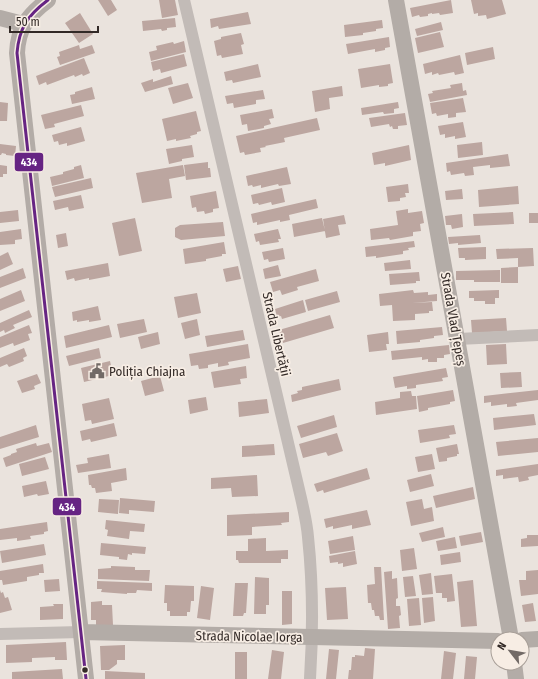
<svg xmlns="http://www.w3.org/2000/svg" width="538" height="679" viewBox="0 0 538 679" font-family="'Fira Sans Condensed',sans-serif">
<rect width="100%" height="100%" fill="#eae3dd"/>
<!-- building -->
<path fill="#bca6a0" d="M 98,0 L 111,0 L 117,10 L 108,16 Z
M 159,0 L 175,0 L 178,15 L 162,18 Z
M 451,0 L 453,13 L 440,15 L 439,13 L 432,14 L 432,13 L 428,14 L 428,16 L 420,17 L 419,15 L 412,17 L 410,8 Z
M 471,0 L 502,0 L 506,14 L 487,19 L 486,15 L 478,16 L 478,13 L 474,14 Z
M 248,12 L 251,24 L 219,29 L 218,26 L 211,28 L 210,19 Z
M 80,13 L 93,34 L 79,43 L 65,23 Z
M 175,18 L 176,27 L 167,28 L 167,30 L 162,31 L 161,29 L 143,31 L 142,21 Z
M 382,20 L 383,28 L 376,29 L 376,31 L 363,33 L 363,35 L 345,37 L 344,25 Z
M 441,22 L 443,30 L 417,36 L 415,29 Z
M 440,32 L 444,47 L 418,53 L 415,38 Z
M 241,33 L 244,44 L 241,45 L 243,54 L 222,58 L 221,55 L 217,56 L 214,41 L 221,39 L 221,37 Z
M 389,37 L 390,47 L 385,48 L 385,50 L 375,52 L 375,49 L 348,54 L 346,44 Z
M 184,41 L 186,52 L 151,61 L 149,52 L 157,50 L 156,46 L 173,42 L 174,44 Z
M 79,45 L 80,49 L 92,45 L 95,53 L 60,65 L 57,57 L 60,56 L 59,52 Z
M 493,47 L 495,59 L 467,65 L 465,53 Z
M 184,54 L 187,66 L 161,73 L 160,69 L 153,71 L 151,62 Z
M 460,55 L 464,73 L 455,75 L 454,72 L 439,75 L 438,73 L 432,75 L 432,72 L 425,74 L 423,64 Z
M 84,58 L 90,73 L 83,76 L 82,74 L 75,77 L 74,75 L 47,85 L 46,82 L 39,85 L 36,76 Z
M 258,64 L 261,77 L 233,83 L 232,80 L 226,81 L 224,72 Z
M 390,64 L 393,83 L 388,84 L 388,86 L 379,87 L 379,85 L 361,88 L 358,69 Z
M 171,76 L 173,84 L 145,92 L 141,83 L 153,79 L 153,82 Z
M 188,83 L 193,98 L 173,104 L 168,88 Z
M 462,83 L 463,91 L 466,90 L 467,95 L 430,102 L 428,94 L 433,93 L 432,91 L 451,88 L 450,85 Z
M 342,86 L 343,96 L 329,98 L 330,109 L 315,112 L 312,91 Z
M 92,87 L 95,99 L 72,104 L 70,95 L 75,94 L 75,92 Z
M 263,90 L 265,99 L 256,100 L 256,104 L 234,108 L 233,103 L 227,104 L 225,96 Z
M 463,98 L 466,112 L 456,113 L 456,117 L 448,118 L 448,114 L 437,116 L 436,113 L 432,114 L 430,103 Z
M 0,102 L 8,103 L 7,121 L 0,121 Z
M 398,102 L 399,108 L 394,109 L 394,113 L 384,114 L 383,112 L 362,115 L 361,108 Z
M 81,105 L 84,116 L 54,124 L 55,127 L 45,129 L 41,115 Z
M 272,109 L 274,118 L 269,119 L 271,124 L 264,126 L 264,128 L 248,131 L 247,124 L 242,125 L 240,115 Z
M 196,111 L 201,131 L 197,132 L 197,134 L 190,136 L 191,138 L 176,141 L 176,139 L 167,141 L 162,119 Z
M 405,113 L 407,125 L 398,126 L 398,129 L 393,129 L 392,126 L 390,127 L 389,124 L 371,127 L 369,118 Z
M 317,118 L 320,130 L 284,138 L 285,142 L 265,146 L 266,147 L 260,148 L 261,152 L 245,155 L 244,152 L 240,153 L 236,136 Z
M 463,122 L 466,137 L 455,139 L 455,136 L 445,138 L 445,134 L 440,135 L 438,126 Z
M 81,127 L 85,141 L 67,146 L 67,143 L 59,145 L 58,141 L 54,142 L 52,135 Z
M 482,142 L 483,155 L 458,158 L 457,145 Z
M 0,144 L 16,146 L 15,156 L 6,155 L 6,154 L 2,153 L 1,155 L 0,155 Z
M 192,145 L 194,157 L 182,159 L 182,161 L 169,164 L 166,149 Z
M 409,145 L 411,160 L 385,166 L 385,163 L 374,165 L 372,153 Z
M 508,154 L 510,166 L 490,168 L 490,165 L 473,167 L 474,175 L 465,176 L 464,173 L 451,175 L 450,171 L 447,172 L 446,163 Z
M 208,162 L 208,168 L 210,168 L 211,177 L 186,180 L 184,165 Z
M 0,165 L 7,166 L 7,174 L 3,174 L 3,177 L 0,177 Z
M 81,165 L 84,178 L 52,186 L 50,177 L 63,174 L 63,172 L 74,169 L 74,167 Z
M 183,165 L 185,176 L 169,179 L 172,198 L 142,203 L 136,173 Z
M 287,167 L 291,184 L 279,186 L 278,184 L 261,188 L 261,185 L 253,187 L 252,185 L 248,186 L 246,176 Z
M 91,178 L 93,188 L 55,197 L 52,187 Z
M 408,184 L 409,193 L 405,193 L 406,197 L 400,198 L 400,201 L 388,202 L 386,187 Z
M 518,186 L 519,204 L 479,207 L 478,190 Z
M 282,188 L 285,202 L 272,205 L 271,202 L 259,205 L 258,203 L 253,204 L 251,195 Z
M 462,189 L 463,199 L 446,200 L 445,191 Z
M 216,191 L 219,208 L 213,209 L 213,212 L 205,214 L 204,211 L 197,212 L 196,207 L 192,208 L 190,196 Z
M 81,195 L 84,208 L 69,211 L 68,207 L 55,210 L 53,201 Z
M 316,199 L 318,208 L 289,215 L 290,220 L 280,222 L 280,220 L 257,225 L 257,222 L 253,223 L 251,214 Z
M 408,209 L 408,213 L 422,211 L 424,223 L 420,224 L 421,231 L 413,232 L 413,236 L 390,240 L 389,238 L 371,240 L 370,229 L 398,225 L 396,211 Z
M 18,210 L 19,221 L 0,223 L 0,212 Z
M 513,212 L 514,224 L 474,226 L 473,214 Z
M 529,213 L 538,213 L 538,223 L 529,223 Z
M 462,214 L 463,227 L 452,229 L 451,225 L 446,225 L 445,216 Z
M 344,215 L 346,224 L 338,225 L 340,235 L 326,238 L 323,219 Z
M 135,218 L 142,251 L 119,256 L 112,223 Z
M 322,218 L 325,231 L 294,237 L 292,224 Z
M 223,222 L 225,236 L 181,240 L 175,237 L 175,228 L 180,225 Z
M 21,229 L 22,239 L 15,240 L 15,244 L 0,245 L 0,232 Z
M 278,229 L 281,239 L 278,239 L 279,242 L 260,245 L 259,241 L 256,242 L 254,234 Z
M 66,233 L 68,246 L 58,248 L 56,235 Z
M 480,235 L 481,243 L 458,245 L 458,243 L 449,244 L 448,237 Z
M 414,241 L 415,247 L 408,248 L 409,250 L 403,251 L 403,254 L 376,258 L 376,256 L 366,257 L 365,247 Z
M 224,242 L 226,254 L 222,254 L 222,256 L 206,259 L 206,261 L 185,264 L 183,249 Z
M 486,247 L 486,259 L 465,260 L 465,258 L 459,258 L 458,248 Z
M 283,248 L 285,259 L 269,262 L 268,259 L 264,260 L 262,252 Z
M 533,248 L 534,266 L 518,267 L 518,258 L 497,259 L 496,249 Z
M 8,252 L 13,264 L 0,270 L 0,256 Z
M 410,260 L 411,269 L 385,271 L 384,263 Z
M 108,263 L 110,276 L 89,280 L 89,278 L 75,281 L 74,278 L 67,280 L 65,271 Z
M 278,265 L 281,276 L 265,279 L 263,269 Z
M 238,266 L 241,279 L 226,282 L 223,269 Z
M 518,267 L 518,283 L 501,283 L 501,268 Z
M 23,268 L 26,278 L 0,288 L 0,277 Z
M 316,269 L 319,281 L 297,287 L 298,290 L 282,295 L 280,290 L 273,292 L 270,282 Z
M 500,270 L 500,282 L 474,282 L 474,280 L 456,280 L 456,271 Z
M 419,272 L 420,281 L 416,281 L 416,283 L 390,285 L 389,274 Z
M 21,290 L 25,301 L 0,311 L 0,299 Z
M 413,290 L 414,293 L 428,292 L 428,295 L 437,294 L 437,301 L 412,303 L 432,302 L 433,311 L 429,311 L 429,313 L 415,314 L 415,320 L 393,321 L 392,305 L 380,306 L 379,294 Z
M 499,290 L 499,298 L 495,298 L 495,304 L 485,304 L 485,301 L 474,301 L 474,298 L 469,298 L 469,291 Z
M 337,291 L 340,302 L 308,311 L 305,300 Z
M 197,293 L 201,313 L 178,318 L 174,297 Z
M 303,300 L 306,312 L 282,319 L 281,316 L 277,317 L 275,309 Z
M 98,306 L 101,320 L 89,322 L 89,320 L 77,322 L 77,320 L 73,321 L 72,312 Z
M 29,310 L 32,317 L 13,325 L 15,328 L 5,333 L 4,330 L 0,332 L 0,323 Z
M 330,315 L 334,328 L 283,343 L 279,330 Z
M 506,318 L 507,331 L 472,333 L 471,320 Z
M 144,319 L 147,332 L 120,338 L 117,324 Z
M 197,319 L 200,335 L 185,339 L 181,323 Z
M 29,325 L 32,333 L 28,334 L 30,340 L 14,346 L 13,343 L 0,348 L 0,337 Z
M 109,325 L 112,337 L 66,348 L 64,336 Z
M 442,327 L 443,335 L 434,336 L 434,338 L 420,340 L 420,342 L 397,344 L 396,331 Z
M 243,330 L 245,340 L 207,347 L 205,336 Z
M 158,332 L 160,344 L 141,349 L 138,337 Z
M 388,332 L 389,344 L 386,344 L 387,350 L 369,352 L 367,335 Z
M 248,344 L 250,358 L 228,362 L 229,365 L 218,367 L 218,363 L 208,365 L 208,368 L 199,369 L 198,365 L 191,366 L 189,354 Z
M 506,344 L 507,364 L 487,365 L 486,345 Z
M 449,345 L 450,354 L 444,355 L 444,358 L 437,358 L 437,362 L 428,362 L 428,359 L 422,360 L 422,357 L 392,360 L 391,351 Z
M 24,348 L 27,356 L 23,358 L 24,361 L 9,367 L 7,364 L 0,367 L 0,358 Z
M 99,348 L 101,358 L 69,366 L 66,356 Z
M 110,361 L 113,375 L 84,382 L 81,368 Z
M 246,366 L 247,378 L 240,379 L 241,384 L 214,388 L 211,372 Z
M 446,368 L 448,377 L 442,378 L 443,381 L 416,385 L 416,388 L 407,389 L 407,386 L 395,388 L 393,377 Z
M 521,372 L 522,387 L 501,388 L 500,373 Z
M 37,374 L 41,383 L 34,386 L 35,389 L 22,393 L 17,381 Z
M 160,376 L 164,391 L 145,396 L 141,381 Z
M 339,379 L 341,390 L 292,402 L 291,395 L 298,393 L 297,391 L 302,390 L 302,387 Z
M 453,390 L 455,401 L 450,402 L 450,404 L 428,408 L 428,410 L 419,412 L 417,396 Z
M 538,390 L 538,400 L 516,403 L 517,406 L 507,407 L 507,404 L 491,406 L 491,402 L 484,403 L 484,396 Z
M 411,391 L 412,396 L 416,396 L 417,409 L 376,415 L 375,402 L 400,398 L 400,392 Z
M 206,397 L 208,410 L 190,414 L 188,400 Z
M 109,398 L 114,419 L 92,424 L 91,420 L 85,421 L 82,404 Z
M 267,399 L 269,413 L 239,417 L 238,402 Z
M 534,414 L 536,425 L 494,430 L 493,418 Z
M 334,415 L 337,427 L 301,438 L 297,426 Z
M 114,423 L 117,436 L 91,442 L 90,439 L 82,441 L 80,431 Z
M 36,425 L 39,437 L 0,449 L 0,437 Z
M 454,425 L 456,434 L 449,435 L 450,438 L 420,443 L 418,430 Z
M 337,433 L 343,451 L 328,456 L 326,452 L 303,458 L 299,444 Z
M 538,438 L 538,452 L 498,456 L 496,442 Z
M 36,443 L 37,446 L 49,443 L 52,452 L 6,467 L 3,458 L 11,455 L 11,454 L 17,452 L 16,449 Z
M 274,444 L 275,455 L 242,457 L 242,446 Z
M 457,444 L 459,454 L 457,454 L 457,456 L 447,458 L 447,461 L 439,462 L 436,448 Z
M 109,454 L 111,468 L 78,473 L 76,465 L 88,463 L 87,458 Z
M 432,454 L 435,469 L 418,472 L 415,457 Z
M 45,457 L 49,469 L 22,476 L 19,464 Z
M 538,464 L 538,475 L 528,477 L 529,480 L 519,482 L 518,477 L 503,479 L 503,475 L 496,476 L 496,470 Z
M 126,468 L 127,480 L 111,483 L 112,491 L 96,493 L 95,488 L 92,488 L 91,485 L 89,485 L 88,475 Z
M 367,468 L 370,479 L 324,493 L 323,490 L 317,492 L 314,484 Z
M 431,474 L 434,486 L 410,492 L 407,480 Z
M 257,475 L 258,496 L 232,497 L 231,488 L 211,489 L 211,478 Z
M 46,481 L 49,494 L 38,496 L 37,494 L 24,497 L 22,486 Z
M 473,487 L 475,499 L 436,508 L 433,496 Z
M 120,498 L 155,501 L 154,512 L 129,510 L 129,514 L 119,513 Z
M 99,499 L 119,500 L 118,514 L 98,512 Z
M 422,499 L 424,509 L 432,507 L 434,521 L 411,526 L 406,502 Z
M 367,510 L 371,525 L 352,529 L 352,525 L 333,529 L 333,526 L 326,528 L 324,519 Z
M 289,512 L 289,522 L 281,523 L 282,525 L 252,527 L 252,535 L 227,536 L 227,515 Z
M 106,520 L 145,524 L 144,532 L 130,531 L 129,539 L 107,536 L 108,530 L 105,529 Z
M 47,522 L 48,531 L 44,532 L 44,534 L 30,536 L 31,539 L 17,541 L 17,538 L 0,540 L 0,529 Z
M 443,527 L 445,537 L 422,542 L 419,533 Z
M 481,532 L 483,542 L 461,546 L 459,536 Z
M 527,535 L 538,535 L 538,546 L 521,547 L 521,539 L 527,538 Z
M 353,536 L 355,550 L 330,554 L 328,541 Z
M 455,537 L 457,548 L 438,551 L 436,541 Z
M 266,538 L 266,551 L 288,550 L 288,559 L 281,559 L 281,563 L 239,563 L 238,560 L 236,560 L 236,551 L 248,551 L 248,539 Z
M 101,543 L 146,547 L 145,554 L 132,553 L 132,555 L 128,554 L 127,560 L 119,559 L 119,557 L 100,555 Z
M 44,544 L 46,555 L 2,563 L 0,551 Z
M 414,548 L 417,569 L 402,571 L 400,550 Z
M 355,551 L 357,564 L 343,567 L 343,563 L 338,564 L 338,562 L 330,563 L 329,556 Z
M 460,552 L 461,562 L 441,565 L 440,555 Z
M 43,564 L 44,573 L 39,573 L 39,575 L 27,577 L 27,581 L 3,585 L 2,580 L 0,580 L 0,571 Z
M 111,566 L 135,567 L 135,570 L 150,570 L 149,581 L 98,579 L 98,569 L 111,568 Z
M 374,567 L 381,567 L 384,620 L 380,620 L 379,616 L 375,616 L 374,610 L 372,610 L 371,603 L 368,603 L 367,585 L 375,584 Z
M 538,570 L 538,594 L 521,596 L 519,580 L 526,580 L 526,571 Z
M 392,571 L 392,579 L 397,578 L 398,598 L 396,599 L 396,606 L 400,606 L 401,615 L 399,616 L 400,628 L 388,629 L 384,572 Z
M 431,573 L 433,594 L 422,595 L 419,575 Z
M 452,574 L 455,601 L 447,602 L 447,598 L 442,598 L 442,593 L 436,593 L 434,576 Z
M 413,576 L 416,596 L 405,597 L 403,577 Z
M 255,577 L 269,578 L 269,605 L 266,605 L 266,614 L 254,614 Z
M 59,579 L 60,591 L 45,592 L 44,580 Z
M 473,580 L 477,626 L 461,627 L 457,582 Z
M 97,581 L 152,583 L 152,591 L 137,590 L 136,593 L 127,593 L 127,594 L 101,592 L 102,589 L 97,589 Z
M 235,583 L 248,583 L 246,613 L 244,613 L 243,616 L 233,616 Z
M 165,585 L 194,586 L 194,601 L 191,601 L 190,612 L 187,612 L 187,616 L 170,616 L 170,611 L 167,611 L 167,603 L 164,603 Z
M 201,586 L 214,588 L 210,620 L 197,618 Z
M 346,587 L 348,619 L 327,620 L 325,588 Z
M 0,590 L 1,593 L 3,592 L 5,598 L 8,597 L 12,610 L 0,613 Z
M 282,591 L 292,591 L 292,624 L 282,625 Z
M 433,597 L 435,621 L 424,623 L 422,598 Z
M 419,598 L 421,625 L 409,626 L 407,599 Z
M 102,601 L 102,605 L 112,605 L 113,625 L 96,625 L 96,620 L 91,620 L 91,602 Z
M 533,603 L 536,621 L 525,622 L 522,605 Z
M 53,604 L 63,604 L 63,619 L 40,620 L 40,607 L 54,606 Z
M 66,642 L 67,660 L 55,660 L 55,657 L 32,658 L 32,662 L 6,663 L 6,645 Z
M 125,645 L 125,660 L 117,660 L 117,664 L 109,670 L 101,670 L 100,646 Z
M 365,648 L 375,649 L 373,679 L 348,679 L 349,670 L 351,670 L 352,657 L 355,657 L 355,655 L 364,656 Z
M 329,649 L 339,650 L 336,679 L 326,679 Z
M 272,650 L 284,652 L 281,679 L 268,679 Z
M 444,651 L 456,653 L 453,679 L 441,679 Z
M 235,652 L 247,652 L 247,679 L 235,679 Z
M 466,656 L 477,657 L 475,679 L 464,679 Z
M 62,669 L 63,679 L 12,679 L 12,672 Z
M 105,671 L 145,673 L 145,679 L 105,679 Z"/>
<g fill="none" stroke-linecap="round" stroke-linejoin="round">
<!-- street -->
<path stroke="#c2bbb7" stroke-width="12" d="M 184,0 L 301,498 C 304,511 307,524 308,537 C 313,584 313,632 310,679
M 458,339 L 538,335
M 0,634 L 81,632"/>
<!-- secondary -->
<path stroke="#b3aca7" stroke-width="16" d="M 48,0 C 28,15 18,28 17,53 L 86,679
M 396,0 L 511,639
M 0,18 L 23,24
M 81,632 L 498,641
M 522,640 L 538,639
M 514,663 L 516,679"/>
<!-- bus-1 casing -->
<g stroke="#f7ede4" stroke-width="6">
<path id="bus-1" d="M 48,0 C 28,15 19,28 17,53 L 86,679"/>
</g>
<!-- bus-1 -->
<use href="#bus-1" stroke="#662483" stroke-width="3"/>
</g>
<!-- icons -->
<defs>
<g id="civic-bare" transform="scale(1.2)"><path d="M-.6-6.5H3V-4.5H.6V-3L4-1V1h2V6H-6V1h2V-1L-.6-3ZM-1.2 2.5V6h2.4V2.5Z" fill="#726a66" stroke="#f7ede4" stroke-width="2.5" paint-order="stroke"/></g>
</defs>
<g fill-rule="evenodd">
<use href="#civic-bare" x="97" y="371"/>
</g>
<!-- markers -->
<circle fill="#322926" stroke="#f7ede4" stroke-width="1.5" cx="85" cy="670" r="3.5"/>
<g text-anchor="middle" stroke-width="3.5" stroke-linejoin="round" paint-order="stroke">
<!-- street labels -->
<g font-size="13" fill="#322926" stroke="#f7ede4">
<text transform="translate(454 319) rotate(80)" y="5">Strada Vlad Țepeș</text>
<text transform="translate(277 334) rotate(77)" y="5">Strada Libertății</text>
<text transform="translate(249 636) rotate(1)" y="5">Strada Nicolae Iorga</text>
</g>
<!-- poi labels -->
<g font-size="13" fill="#322926" stroke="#f7ede4" text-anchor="start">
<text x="109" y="376">Poliția Chiajna</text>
</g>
</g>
<g stroke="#f7ede4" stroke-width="1.5">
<rect x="14" y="152" width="30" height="20" rx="4" fill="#662483"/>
<rect x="52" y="497" width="30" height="19" rx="4" fill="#662483"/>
</g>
<g font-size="11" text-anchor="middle" font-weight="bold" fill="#fff">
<text x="29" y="166">434</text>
<text x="67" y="511">434</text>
</g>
<!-- north arrow -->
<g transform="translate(510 651) rotate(301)"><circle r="19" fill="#f7ede4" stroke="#a89f98"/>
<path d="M0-3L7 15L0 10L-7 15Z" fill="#726a66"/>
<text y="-6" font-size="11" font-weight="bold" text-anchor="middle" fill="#322926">N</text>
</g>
<!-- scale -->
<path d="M10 26v6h88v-6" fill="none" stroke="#322926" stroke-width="2"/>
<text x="16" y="26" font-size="12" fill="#322926" stroke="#f7ede4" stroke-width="3" paint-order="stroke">50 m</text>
</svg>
